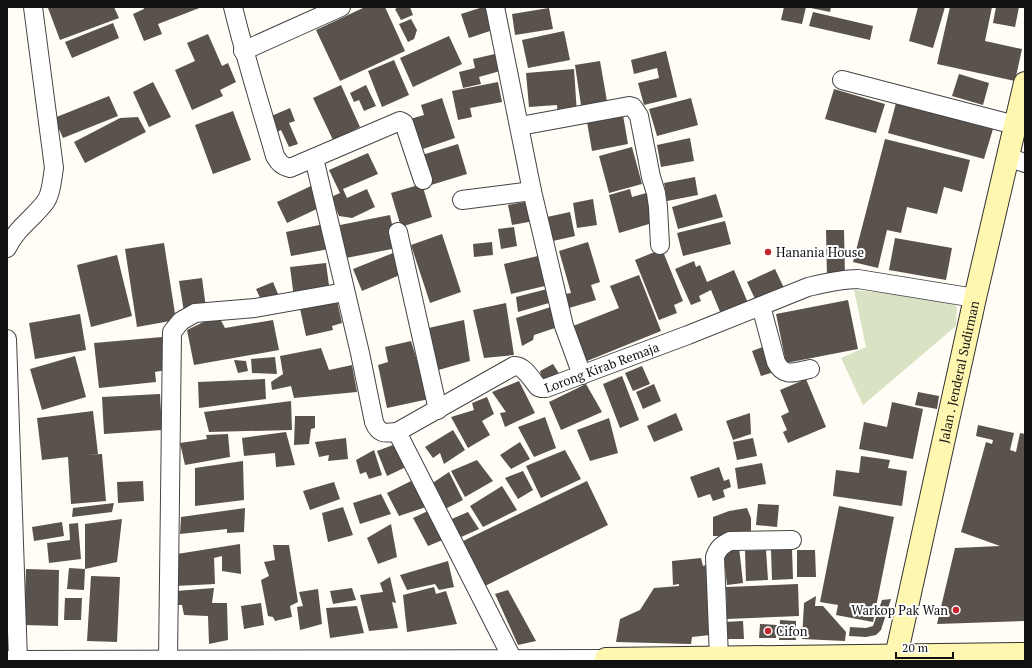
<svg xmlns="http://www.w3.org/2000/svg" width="1032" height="668" viewBox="0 0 1032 668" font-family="'PT Serif',serif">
<rect width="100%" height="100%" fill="#fffdf5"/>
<!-- cemetery -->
<path fill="#d9e3c4" d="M 854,290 L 946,299 L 957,307 L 956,326 L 863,405 L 841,358 L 866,347 Z"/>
<!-- building -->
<path fill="#5a524d" d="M 51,7 L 114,7 L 119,18 L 60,40 L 48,8 Z
M 143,7 L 202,7 L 158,24 L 162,34 L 144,41 L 133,14 L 144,9 Z
M 365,7 L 385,7 L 405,51 L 340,81 L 316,30 Z
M 399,7 L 410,7 L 413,15 L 401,20 L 395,9 Z
M 483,7 L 485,7 L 493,30 L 469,38 L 461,14 Z
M 784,7 L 806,7 L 802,24 L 781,20 Z
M 806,7 L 831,7 L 830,12 Z
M 918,7 L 945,7 L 933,48 L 909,41 Z
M 950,7 L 992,7 L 985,41 L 1022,49 L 1015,81 L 937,64 Z
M 996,7 L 1019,7 L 1015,27 L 993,23 Z
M 549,8 L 553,29 L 515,35 L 512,14 Z
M 813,12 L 873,26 L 870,40 L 809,26 Z
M 411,19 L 417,30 L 414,39 L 408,42 L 399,24 Z
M 113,23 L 119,38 L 72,58 L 65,42 Z
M 564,31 L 570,60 L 528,68 L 522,40 Z
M 208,34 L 222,66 L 228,63 L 236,82 L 220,90 L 223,96 L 192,110 L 175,70 L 195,61 L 187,43 Z
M 449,36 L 462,64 L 413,87 L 400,58 Z
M 666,51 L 677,97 L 644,105 L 638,83 L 659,78 L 657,68 L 634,74 L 631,60 Z
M 495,54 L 500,71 L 479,77 L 481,84 L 463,88 L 459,72 L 475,68 L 473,59 Z
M 394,60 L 409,95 L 382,107 L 368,71 Z
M 600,61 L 608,107 L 582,112 L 575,65 Z
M 574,69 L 577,114 L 558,116 L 557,105 L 529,107 L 526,73 Z
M 959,74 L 989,83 L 983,105 L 952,96 Z
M 153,82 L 171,117 L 149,127 L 133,92 Z
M 498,82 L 502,102 L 470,108 L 472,117 L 458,120 L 452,91 Z
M 341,85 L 360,127 L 333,140 L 313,98 Z
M 366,85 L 376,106 L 364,111 L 359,100 L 354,102 L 350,93 Z
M 834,89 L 885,104 L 876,133 L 825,119 Z
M 109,96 L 118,116 L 63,138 L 54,118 Z
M 442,98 L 455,138 L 420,150 L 410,119 L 424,115 L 421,105 Z
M 691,98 L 698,125 L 657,136 L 649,109 Z
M 896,103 L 993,129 L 984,159 L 888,133 Z
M 290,108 L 295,121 L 289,123 L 298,144 L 289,147 L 281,130 L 275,133 L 269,117 Z
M 233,111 L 251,160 L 213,174 L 195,125 Z
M 623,115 L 628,144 L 592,151 L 587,122 Z
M 138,117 L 146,132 L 85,163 L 74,142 L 120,118 Z
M 690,138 L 694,161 L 661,167 L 657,145 Z
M 885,139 L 970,160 L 962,192 L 944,187 L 937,214 L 907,207 L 901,233 L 887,230 L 878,268 L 853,262 Z
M 458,144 L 467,174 L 431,185 L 422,155 Z
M 632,147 L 642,184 L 609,193 L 599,156 Z
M 368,153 L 378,174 L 343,189 L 347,198 L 367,189 L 375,207 L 352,218 L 339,216 L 331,197 L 340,193 L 329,170 Z
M 695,177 L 698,195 L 667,201 L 664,183 Z
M 422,184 L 432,217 L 401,227 L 391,193 Z
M 311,186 L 321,207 L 287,223 L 277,202 Z
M 630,189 L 632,197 L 650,192 L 659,221 L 619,233 L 609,195 Z
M 716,194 L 723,217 L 678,229 L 672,207 Z
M 593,199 L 597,225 L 577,228 L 573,203 Z
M 530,201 L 534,221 L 512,225 L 508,205 Z
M 570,212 L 575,236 L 553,241 L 547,217 Z
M 390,215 L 397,248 L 346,258 L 340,225 Z
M 725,221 L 731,244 L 683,256 L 677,233 Z
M 324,224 L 329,249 L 291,256 L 286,232 Z
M 514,227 L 517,246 L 501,249 L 498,229 Z
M 826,230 L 844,230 L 845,277 L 827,277 Z
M 442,234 L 461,292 L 430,303 L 411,245 Z
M 895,238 L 952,248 L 946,280 L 889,270 Z
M 492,242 L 493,255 L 474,257 L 473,244 Z
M 588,242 L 600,282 L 591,285 L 596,300 L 569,308 L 565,294 L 571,293 L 559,251 Z
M 164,243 L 176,320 L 137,327 L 125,249 Z
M 662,249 L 683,301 L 674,305 L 677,313 L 659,320 L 635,260 Z
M 398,251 L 407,272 L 362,291 L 353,269 Z
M 117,255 L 132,316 L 91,327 L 77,265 Z
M 542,255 L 549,285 L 511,294 L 504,264 Z
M 694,261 L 696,267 L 700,265 L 707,282 L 734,270 L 748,303 L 721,314 L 711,290 L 699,296 L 701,301 L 691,305 L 675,269 Z
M 326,263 L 330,293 L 294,298 L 290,267 Z
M 775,269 L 784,288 L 756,301 L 747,282 Z
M 639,275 L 661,331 L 587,361 L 573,326 L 619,308 L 610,286 Z
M 202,278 L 206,308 L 184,312 L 179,281 Z
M 273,282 L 278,294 L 262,302 L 256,289 Z
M 547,289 L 549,303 L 518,312 L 516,297 Z
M 336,296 L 342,323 L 332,326 L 333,330 L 306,336 L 299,304 Z
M 848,300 L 858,349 L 786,363 L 776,314 Z
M 506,303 L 514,355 L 484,358 L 473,310 Z
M 554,306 L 558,327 L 534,335 L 533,340 L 522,346 L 516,318 Z
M 80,314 L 86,350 L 35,359 L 29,323 Z
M 218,315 L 225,328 L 273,320 L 279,350 L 194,365 L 187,330 Z
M 464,320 L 470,361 L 435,371 L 424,329 Z
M 162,337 L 166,370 L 155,372 L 156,382 L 99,388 L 94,343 Z
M 411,341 L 429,399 L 387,408 L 378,365 L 388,362 L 385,347 Z
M 768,345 L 777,371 L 761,376 L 752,351 Z
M 321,348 L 329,370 L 352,365 L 357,392 L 294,398 L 291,386 L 272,390 L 271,382 L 283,374 L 280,356 Z
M 75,356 L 86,397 L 42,410 L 30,369 Z
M 275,357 L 277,374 L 252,373 L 251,359 Z
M 234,360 L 246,361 L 248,371 L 238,373 Z
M 553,364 L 560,375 L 543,382 L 540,371 Z
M 642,366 L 650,384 L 633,391 L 625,373 Z
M 622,376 L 639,420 L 620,428 L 603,384 Z
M 265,379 L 266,399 L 199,408 L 198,382 Z
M 806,379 L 826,427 L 788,443 L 783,432 L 787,430 L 781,416 L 789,412 L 780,390 Z
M 519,381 L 535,413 L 505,427 L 500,413 L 506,412 L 492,392 Z
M 586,384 L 602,412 L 561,430 L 549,402 Z
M 654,384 L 661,401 L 643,409 L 636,392 Z
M 918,392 L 939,396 L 937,409 L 915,405 Z
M 160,394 L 162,430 L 104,434 L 102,397 Z
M 487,397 L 494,414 L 482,421 L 490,435 L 468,448 L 451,417 L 474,410 L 472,403 Z
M 291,401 L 292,430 L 209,432 L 204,412 Z
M 892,402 L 923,409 L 913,459 L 859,449 L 864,422 L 887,427 Z
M 93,411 L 98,454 L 84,455 L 102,454 L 106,501 L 71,504 L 68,457 L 42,460 L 37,418 Z
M 676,413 L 683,430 L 654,442 L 647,426 Z
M 750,413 L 751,434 L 733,440 L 726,421 Z
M 295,416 L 315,416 L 315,428 L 311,429 L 309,444 L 294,445 Z
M 545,417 L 556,448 L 534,457 L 518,427 Z
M 609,418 L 618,453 L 590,461 L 577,430 Z
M 978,425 L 1014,433 L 1010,450 L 1016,452 L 1020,433 L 1025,434 L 1025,621 L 937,624 L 955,548 L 1000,546 L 961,532 L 986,442 L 992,444 L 993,440 L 976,436 Z
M 453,430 L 465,450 L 444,464 L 440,453 L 433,458 L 425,447 Z
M 286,432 L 295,465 L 276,467 L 275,453 L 244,456 L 242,438 Z
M 228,434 L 230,457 L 185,465 L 180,443 L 207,439 L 206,435 Z
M 346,438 L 348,459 L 328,461 L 329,455 L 319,457 L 315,442 Z
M 753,438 L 757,456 L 737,460 L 733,442 Z
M 401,442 L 406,467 L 387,476 L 377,451 Z
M 520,442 L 530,459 L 511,469 L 500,455 Z
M 374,450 L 382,475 L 369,479 L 366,472 L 360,474 L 356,460 Z
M 565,450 L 581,479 L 541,498 L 526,466 Z
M 861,456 L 890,460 L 888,468 L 907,471 L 902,506 L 833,496 L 836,470 L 859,473 Z
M 477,460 L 493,481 L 465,497 L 451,471 Z
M 243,461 L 244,500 L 195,506 L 195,468 Z
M 762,463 L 766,484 L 738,489 L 735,468 Z
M 719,467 L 724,481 L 729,479 L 731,487 L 723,490 L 725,497 L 713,501 L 710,494 L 698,498 L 690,477 Z
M 523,471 L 533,490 L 518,499 L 505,478 Z
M 449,472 L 463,500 L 445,509 L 431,484 Z
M 415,479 L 429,506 L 399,516 L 387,493 Z
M 143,481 L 144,501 L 118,503 L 117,482 Z
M 587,481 L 608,525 L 485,586 L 463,541 Z
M 334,482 L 340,499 L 310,510 L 303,491 Z
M 502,486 L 517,510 L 483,527 L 470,506 Z
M 381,494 L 391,514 L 360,524 L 353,503 Z
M 114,503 L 112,512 L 72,517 L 73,508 Z
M 758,504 L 779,505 L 777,527 L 756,525 Z
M 839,506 L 894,517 L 873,622 L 836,615 L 838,605 L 820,602 Z
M 343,507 L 353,535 L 328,542 L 322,513 Z
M 245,508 L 244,532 L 227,533 L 227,529 L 180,534 L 181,517 Z
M 747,508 L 751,518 L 751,531 L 731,532 L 729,536 L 713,536 L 713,517 L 729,511 Z
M 430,510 L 445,539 L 428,546 L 413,518 Z
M 468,512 L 479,529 L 459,538 L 447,521 Z
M 122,519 L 117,562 L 85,569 L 85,524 Z
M 62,522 L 64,536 L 34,541 L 32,527 Z
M 78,523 L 81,559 L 49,563 L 47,543 L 70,540 L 69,524 Z
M 391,524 L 397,557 L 378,564 L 367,538 Z
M 240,544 L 241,574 L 222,571 L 222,556 L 214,558 L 215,584 L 175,586 L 177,554 Z
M 273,545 L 289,545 L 298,602 L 290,606 L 292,617 L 275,621 L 273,617 L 268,616 L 261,580 L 269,576 L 264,562 L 275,560 Z
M 739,547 L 743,583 L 727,585 L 723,549 Z
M 766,550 L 768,580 L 746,581 L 745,551 Z
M 771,550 L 792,550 L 793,579 L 772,580 Z
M 797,550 L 815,550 L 816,577 L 797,577 Z
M 701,558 L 703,566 L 711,563 L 710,635 L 692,637 L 691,644 L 616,642 L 620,619 L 640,610 L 654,588 L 679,586 L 679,584 L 673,585 L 672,561 Z
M 448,561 L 454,587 L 439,590 L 435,584 L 407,590 L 400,575 Z
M 69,568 L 85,569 L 84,590 L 67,589 Z
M 26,569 L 59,570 L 58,626 L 24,625 Z
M 91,576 L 120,577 L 117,642 L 87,641 Z
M 390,577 L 396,603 L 392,602 L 398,628 L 369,631 L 360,595 L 383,592 L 380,583 Z
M 798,584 L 799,616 L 727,619 L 726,587 Z
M 434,587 L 436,594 L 446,591 L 457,624 L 407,632 L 403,595 Z
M 214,588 L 212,603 L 227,603 L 228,640 L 209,644 L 208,616 L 184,615 L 182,605 L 177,605 L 176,591 Z
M 352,588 L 356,600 L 333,604 L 330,591 Z
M 318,589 L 322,624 L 300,630 L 297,607 L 303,606 L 299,592 Z
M 508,590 L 536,641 L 518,645 L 495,594 Z
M 816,596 L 815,606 L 823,606 L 846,632 L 845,641 L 802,639 L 804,603 Z
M 65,598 L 82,598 L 81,620 L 64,620 Z
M 891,599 L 881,630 L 876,635 L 866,637 L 849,636 L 850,627 L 866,628 L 873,626 L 882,600 Z
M 261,603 L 264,625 L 244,629 L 241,606 Z
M 357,606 L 364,633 L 330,638 L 326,608 Z
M 780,620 L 796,621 L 796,640 L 779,640 Z
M 743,621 L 744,639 L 724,639 L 724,622 Z
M 760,624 L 777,625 L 776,638 L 759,638 Z"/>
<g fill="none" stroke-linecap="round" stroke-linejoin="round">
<!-- street casing -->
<g stroke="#444" stroke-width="20">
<g id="street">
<path d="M 233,7 C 245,57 261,107 275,156 C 279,163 282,166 290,168 L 400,121 L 404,123 L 423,180"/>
<path d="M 495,7 L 532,191 L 564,326 L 582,375"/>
<path d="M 243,51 L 341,7"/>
<path d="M 842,80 L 1015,125"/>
<path d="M 520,126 L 629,106 L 633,107 L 639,116 L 651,177 L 656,193 L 658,207 L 660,245"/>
<path d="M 1007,157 L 1025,163"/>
<path id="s1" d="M 314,158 L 360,353 L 374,422 C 379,435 386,433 397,432 L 514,366 C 524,365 532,380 538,387 L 541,388 L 546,388 L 688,335 L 808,287 C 825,283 841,279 858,279 L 975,298"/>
<path d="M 462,200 L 532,191"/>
<path d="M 398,232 L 438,410"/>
<path d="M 7,248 C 17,227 34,218 46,201 C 52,192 52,178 54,168 L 33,7"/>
<path d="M 761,306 L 776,362 C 784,378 795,372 810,369"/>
<path d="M 7,339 L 18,660"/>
<path d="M 397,432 L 512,658"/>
<path d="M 719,658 L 715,557 C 718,548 722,545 730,541 L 792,540"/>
<path d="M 7,660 L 606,659"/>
<path d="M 168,660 L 172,332 L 181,321 L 195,313 L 255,308 L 345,292"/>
</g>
</g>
<!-- secondary casing -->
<g stroke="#333" stroke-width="24">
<g id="secondary">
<path d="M 606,659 L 1025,654"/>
<path id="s2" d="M 895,661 L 975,298 L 1025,83"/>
</g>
</g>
<!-- street -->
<use href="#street" stroke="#fff" stroke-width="18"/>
<!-- secondary -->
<use href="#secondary" stroke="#fff6b0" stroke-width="22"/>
</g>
<!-- markers -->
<g fill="#c4262e" stroke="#fff" stroke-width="1.5">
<circle cx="768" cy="252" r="4"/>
<circle cx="956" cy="610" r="4"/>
<circle cx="768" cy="631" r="4"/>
</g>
<g text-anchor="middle" stroke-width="4" stroke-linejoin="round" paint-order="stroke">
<!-- poi labels -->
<g font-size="13" fill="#111" stroke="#fff" text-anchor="start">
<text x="776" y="257">Hanania House</text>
<text x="948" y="615" text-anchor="end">Warkop Pak Wan</text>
<text x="776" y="636">Cifon</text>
</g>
<!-- street labels -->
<g font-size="13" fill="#111" stroke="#fff">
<text dy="5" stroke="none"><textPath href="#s1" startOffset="534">Lorong Kirab Remaja</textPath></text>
<text dy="5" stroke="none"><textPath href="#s2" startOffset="296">Jalan . Jenderal Sudirman</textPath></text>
</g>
</g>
<!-- border -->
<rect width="1032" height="668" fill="none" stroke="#111111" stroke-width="16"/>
<!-- scale -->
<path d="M896 652v6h57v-6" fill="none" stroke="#111111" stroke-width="2"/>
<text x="902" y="652" font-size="12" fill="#111111" stroke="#ffffff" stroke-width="3" paint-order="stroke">20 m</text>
</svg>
